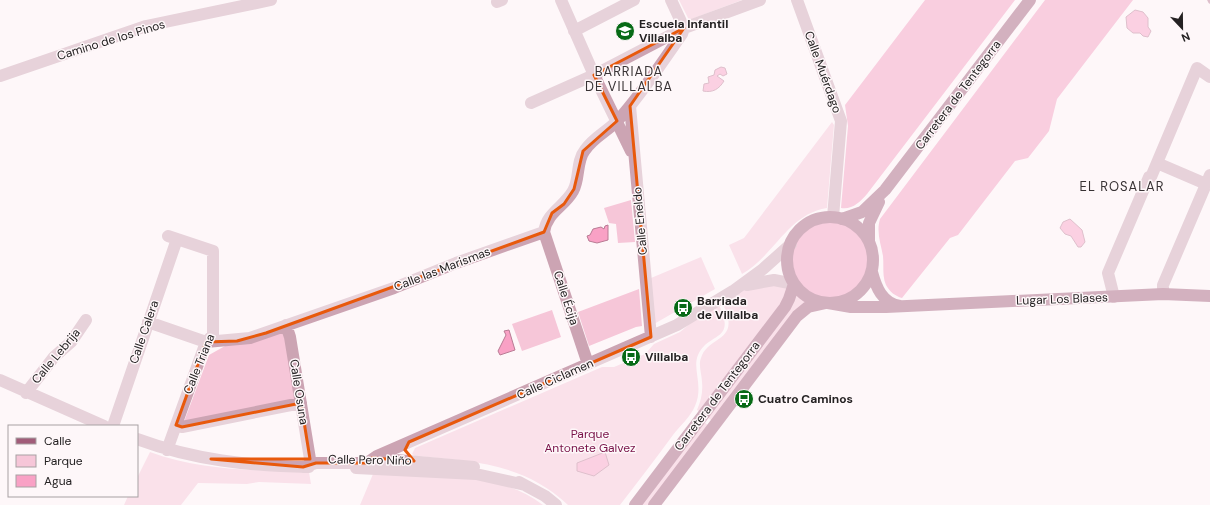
<svg xmlns="http://www.w3.org/2000/svg" width="1210" height="505" viewBox="0 0 1210 505" font-family="'DM Sans',sans-serif">
<rect width="100%" height="100%" fill="#fef7f9"/>
<!-- green -->
<path fill="#f6c6d8" d="M 679,0 L 742,0 L 689,20 Z
M 832,122 L 834,125 L 827,208 C 788,214 774,256 742,274 L 729,245 L 744,238 Z
M 631,200 L 635,242 L 618,243 L 616,224 L 609,223 L 604,208 Z
M 701,257 L 715,289 L 654,324 L 651,278 Z
M 794,284 L 816,301 L 715,423 L 697,410 C 701,401 703,392 702,382 C 702,375 698,365 701,358 C 708,334 745,343 720,299 L 749,285 Z
M 639,289 L 642,326 L 636,327 L 589,346 L 578,312 Z
M 717,301 C 739,343 708,331 698,355 C 692,369 704,386 695,406 C 691,416 680,426 673,435 C 656,458 638,482 620,505 L 568,505 C 524,463 472,461 415,456 L 412,454 L 415,448 L 602,367 L 614,367 L 645,354 L 654,344 L 680,332 Z
M 552,310 L 561,337 L 522,351 L 512,324 Z
M 288,331 L 301,403 L 182,427 L 209,355 L 225,346 Z
M 700,419 L 712,428 L 654,505 L 635,505 Z
M 150,452 C 202,471 254,470 309,472 L 311,484 L 259,482 L 247,484 L 198,483 L 181,505 L 124,505 L 128,496 L 137,496 L 137,478 Z
M 373,474 C 428,475 497,470 543,505 L 360,505 Z"/>
<!-- forest -->
<path fill="#f39bbf" d="M 925,0 L 1015,0 L 867,194 C 860,202 852,210 841,208 L 848,126 L 845,105 Z
M 1045,0 L 1133,0 L 1057,99 L 1049,131 L 1028,158 L 1015,161 L 958,235 L 950,238 L 902,298 C 895,296 890,292 886,285 C 882,276 884,266 883,256 C 881,244 876,232 880,219 Z
M787 260a43 43 0 1 1 86 0a43 43 0 1 1-86 0Z"/>
<!-- water -->
<path fill="#f9a1c5" stroke="#b97b94" d="M 1135,10 L 1143,12 L 1148,18 L 1148,27 L 1151,31 L 1148,37 L 1143,36 L 1140,33 L 1133,33 L 1127,28 L 1126,17 Z
M 721,67 L 725,68 L 727,74 L 723,76 L 720,74 L 717,76 L 724,81 C 719,89 713,93 703,91 L 704,84 L 709,83 L 708,77 L 714,75 L 715,70 Z
M 1070,219 L 1082,230 L 1085,242 L 1081,247 L 1078,247 L 1071,236 L 1065,234 L 1060,228 L 1063,222 Z
M 608,225 L 608,240 L 597,243 L 589,241 L 587,236 L 590,235 L 593,229 L 601,227 L 604,229 L 605,226 Z
M 509,330 L 515,350 L 500,355 L 498,351 L 506,335 L 504,331 Z
M 605,452 L 609,465 L 594,476 L 577,471 L 577,463 Z"/>
<g fill="none" stroke-linecap="round" stroke-linejoin="round">
<!-- stream -->
<path stroke="#b97b94" stroke-width="3.5" d="M 1209,0 L 1210,2"/>
<!-- minor -->
<path stroke="#cca4b3" stroke-width="12" d="M 561,0 L 594,75 L 631,151
M 797,0 L 841,121 L 833,217
M 497,2 L 502,0
M 574,31 L 634,0
M 0,76 L 146,26 L 271,0
M 531,103 L 594,75 L 684,28 L 671,0
M 630,106 L 651,337
M 1157,163 L 1206,184
M 747,285 L 774,280 L 794,284
M 1163,294 L 1163,285 L 1210,175
M 1114,297 L 1108,273 L 1149,177 L 1151,177 L 1197,68 L 1210,77
M 148,322 L 206,342 L 250,338 L 394,288 L 456,263 L 544,232
M 286,325 L 290,337 L 310,459
M 588,364 L 544,232 C 547,212 564,207 573,191 C 580,179 576,161 585,150 C 594,137 608,131 618,120 C 642,94 662,62 682,34 L 684,28 L 760,0
M 0,380 L 104,426
M 26,393 L 54,357 L 71,342 L 86,320
M 176,425 L 182,427 L 301,403
M 113,426 L 177,239
M 137,439 C 194,460 249,466 309,467
M 167,450 L 206,342 L 213,335 L 213,251 L 168,236
M 374,458 L 474,467
M 303,467 L 316,463 L 367,463 L 377,456 L 677,325 L 733,291 L 763,269 L 791,244
M 356,468 L 476,474 L 525,485
M 519,482 L 545,496 L 556,505"/>
<!-- major -->
<path stroke="#a15c79" stroke-width="12" d="M787 260a43 43 0 1 1 86 0a43 43 0 1 1-86 0Z
M 842,219 L 862,212 L 885,190 L 1030,0
M 869,241 L 869,223 L 879,202
M 872,272 C 876,287 882,303 900,306
M 828,303 L 851,307 L 886,307 L 1163,294 L 1210,296
M 635,505 L 785,307 L 789,299 L 794,284
M 654,505 L 797,316 L 808,307 L 826,303"/>
</g>
<!-- marked area -->
<path d="M0 0H1210V505H0ZM 684,28 L 630,106 L 651,337 L 409,442 L 405,450 L 414,461 L 372,458 L 367,463 L 316,463 L 303,467 L 211,459 L 310,459 L 301,403 L 182,427 L 176,425 L 206,342 L 237,341 L 266,333 L 544,232 L 552,213 L 564,204 L 574,189 L 583,151 L 617,121 L 594,75 Z" fill="#fef7f9" fill-opacity=".55" fill-rule="evenodd"/>
<path fill="none" stroke="#e8590c" stroke-width="3" stroke-linejoin="round" d="M 684,28 L 630,106 L 651,337 L 409,442 L 405,450 L 414,461 L 372,458 L 367,463 L 316,463 L 303,467 L 211,459 L 310,459 L 301,403 L 182,427 L 176,425 L 206,342 L 237,341 L 266,333 L 544,232 L 552,213 L 564,204 L 574,189 L 583,151 L 617,121 L 594,75 Z"/>
<!-- icons -->
<defs>
<g id="school-disc" transform="scale(1)"><circle r="9.5" fill="#076a16" stroke="#fef7f9"/><path d="M0-5L7-2L0 1L-7-2ZM-4 1L0 2.5L4 1V4Q0 6-4 4Z" fill="#fff"/></g>
<g id="bus-disc" transform="scale(1)"><circle r="9.5" fill="#076a16" stroke="#fef7f9"/><path d="M-5-6H5V4H4V6H2V4H-2V6H-4V4H-5ZM-3.5-4V0h7V-4ZM-3.5 1.2v1.5H-2V1.2ZM2 1.2v1.5H3.5V1.2Z" fill="#fff"/></g>
</defs>
<g fill-rule="evenodd">
<use href="#school-disc" x="625" y="31"/>
<use href="#bus-disc" x="683" y="308"/>
<use href="#bus-disc" x="631" y="357"/>
<use href="#bus-disc" x="744" y="399"/>
</g>
<g text-anchor="middle" stroke-width="3" stroke-linejoin="round" paint-order="stroke">
<!-- poi labels -->
<g font-size="12" font-weight="bold" fill="#242122" stroke="#fef7f9" text-anchor="start">
<text x="639" y="28">Escuela Infantil<tspan x="639" dy="14">Villalba</tspan></text>
<text x="697" y="305">Barriada<tspan x="697" dy="14">de Villalba</tspan></text>
<text x="645" y="361">Villalba</text>
<text x="758" y="403">Cuatro Caminos</text>
</g>
<!-- street labels -->
<g font-size="12" fill="#242122" stroke="#fef7f9">
<text transform="translate(111 40) rotate(-17)" y="4">Camino de los Pinos</text>
<text transform="translate(823 72) rotate(70)" y="4">Calle Muérdago</text>
<text transform="translate(958 95) rotate(-53)" y="4">Carretera de Tentegorra</text>
<text transform="translate(640 221) rotate(-95)" y="4">Calle Eneldo</text>
<text transform="translate(442 269) rotate(-21)" y="4">Calle las Marismas</text>
<text transform="translate(566 298) rotate(72)" y="4">Calle Écija</text>
<text transform="translate(1062 299) rotate(-2)" y="4">Lugar Los Blases</text>
<text transform="translate(144 332) rotate(-71)" y="4">Calle Calera</text>
<text transform="translate(56 356) rotate(-50)" y="4">Calle Lebrija</text>
<text transform="translate(199 364) rotate(-68)" y="4">Calle Triana</text>
<text transform="translate(555 379) rotate(-24)" y="4">Calle Ciclamen</text>
<text transform="translate(299 392) rotate(81)" y="4">Calle Osuna</text>
<text transform="translate(717 396) rotate(-53)" y="4">Carretera de Tentegorra</text>
<text transform="translate(370 460) rotate(1)" y="4">Calle Pero Niño</text>
</g>
<!-- park labels -->
<g font-size="12" fill="#791349" stroke="#fef7f9">
<text x="590" y="438">Parque<tspan x="590" dy="14">Antonete Galvez</tspan></text>
</g>
<!-- neighbourhood labels -->
<g font-size="13" letter-spacing="1" fill="#383234" stroke="#fef7f9">
<text x="629" y="76">BARRIADA<tspan x="629" dy="15">DE VILLALBA</tspan></text>
<text x="1122" y="191">EL ROSALAR</text>
</g>
</g>
<!-- legend -->
<rect x="8" y="425" width="130" height="72" fill="#fef7f9" stroke="#a7a1a3"/>
<rect x="16" y="438" width="20" height="6" fill="#a15c79" stroke="#a7a1a3"/>
<text x="44" y="445" font-size="12" fill="#242122">Calle</text>
<rect x="16" y="455" width="20" height="12" fill="#f6c6d8" stroke="#a7a1a3"/>
<text x="44" y="465" font-size="12" fill="#242122">Parque</text>
<rect x="16" y="475" width="20" height="12" fill="#f9a1c5" stroke="#a7a1a3"/>
<text x="44" y="485" font-size="12" fill="#242122">Agua</text>
<!-- north arrow -->
<g transform="translate(1182 28) rotate(158)" stroke="#fef7f9" stroke-width="3" paint-order="stroke">
<path d="M0-3L7 15L0 10L-7 15Z" fill="#242122"/>
<text y="-6" font-size="11" font-weight="bold" text-anchor="middle" fill="#242122">N</text>
</g>
</svg>
